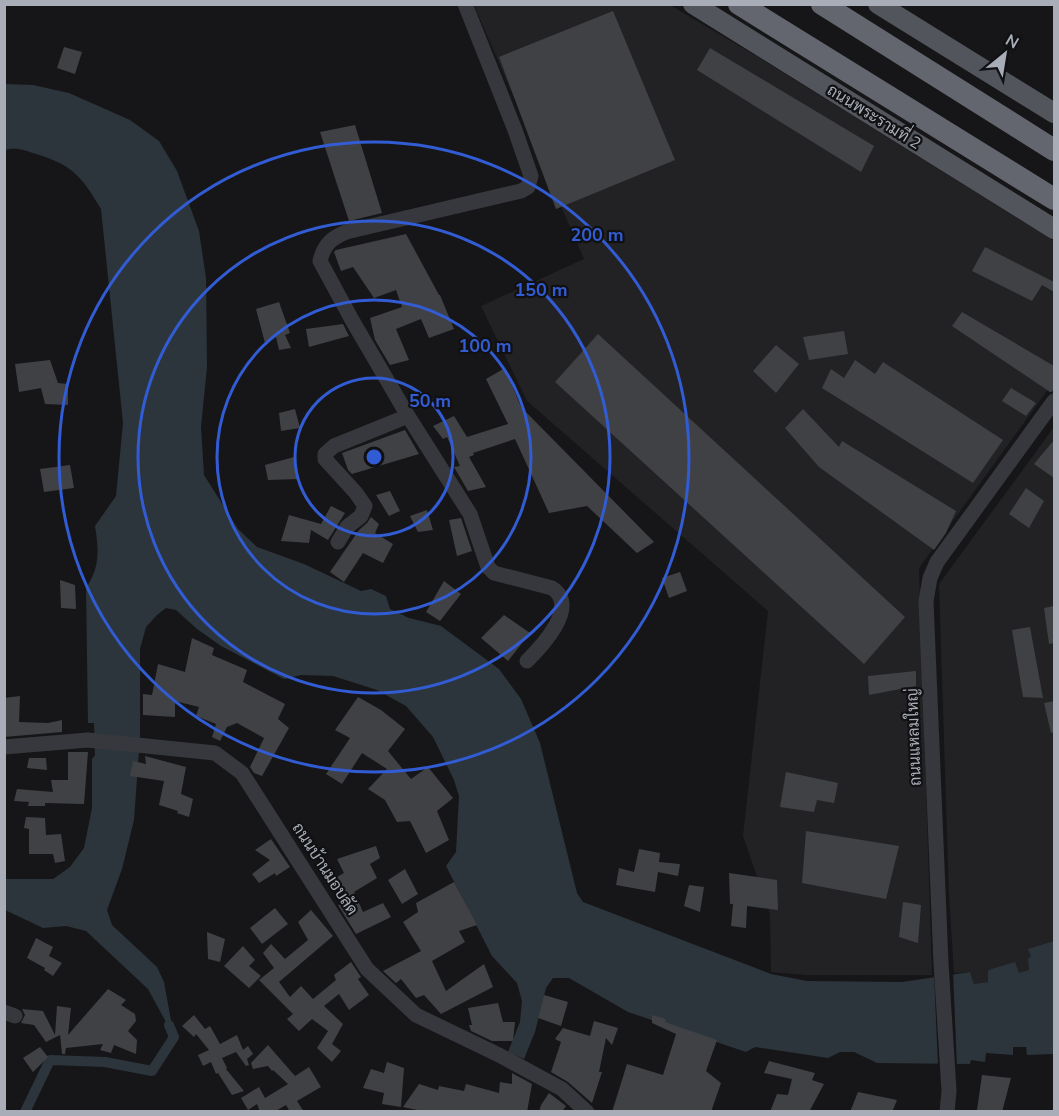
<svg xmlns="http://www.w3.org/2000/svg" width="1059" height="1116" font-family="'Nunito Sans',Sarabun,sans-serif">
	<rect width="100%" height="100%" fill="#161618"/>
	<path fill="#222225" d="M474 5H670L758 57 1054 241V381L919 568 932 975H805L771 972 770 914 743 836 768 611 527 401 481 306 584 259Z
		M1054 427V941L1029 949 1031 957 1030 970 1019 974 988 969 989 982 974 984 970 972 954 973 949 896 939 584Z"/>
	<path fill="#2c353c" d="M4 84 33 85 69 93 130 120 159 141 177 171 199 231 206 278 207 367 201 427 204 475 238 529 257 547 304 564 361 591 371 589 386 596 390 609 409 618 441 626 499 669 521 699 540 743 577 893 583 902 771 974 807 981 902 982 970 972 974 984 988 982V970L1015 962 1019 973 1029 970 1028 958 1031 957 1028 949 1054 941V1054L1027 1055 1026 1047H1013V1055L986 1053 985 1062 971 1060 970 1064 877 1063 854 1052H840L828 1058 755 1047 746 1052 628 1012 569 978H553L546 988 535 1032 524 1059 508 1052 520 1022 522 1001 517 983 492 956 446 866 456 852 459 796 454 780 433 737 406 706 377 690 333 676 301 675 284 679 221 646 197 629 176 610 166 608 157 615 146 627 140 649V737L134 820 122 869 107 910 112 925 157 967 164 982 174 1037 148 989 86 931 66 926 43 928 5 910V879H53L70 867 84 848 92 808V759L95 755 94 723H88L86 588C100 567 99 550 95 526L116 496 123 423 101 209C82 177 73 165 36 154 24 150 17 147 5 150Z"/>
	<path fill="#161618" d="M953 971 957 1066H938L934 974Z"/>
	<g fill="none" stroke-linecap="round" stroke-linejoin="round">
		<path stroke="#2c353c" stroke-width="10" d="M25 1112 50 1060 105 1062 152 1071 174 1037 169 1025"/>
	</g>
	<path fill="#404145" d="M613 11 675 160 556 209 499 57Z
		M64 47 82 52 75 74 57 68Z
		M710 48 874 146 861 172 697 70Z
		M355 125 382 213 349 221 320 132Z
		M406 234 439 295H440L454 329 429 338 421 319 396 329 409 360 390 365 375 340 370 318 402 307 396 290 374 298 353 267 341 271 334 252 336 250Z
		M985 247 1054 282V292L1042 285 1032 301 972 271Z
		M279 302 290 333 285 335 291 348 279 350 276 337 265 343 256 309Z
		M962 312 1054 366V388L1052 392H1050L952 326Z
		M343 324 349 336 309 347 306 329Z
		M844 331 848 354 809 360 803 337Z
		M598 334 905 617 864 664 555 382Z
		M776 345 799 364 776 393 753 371Z
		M50 360 58 383 68 384V405L45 404 41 388 19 392 15 364Z
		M855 360 875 374 883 362 1003 440 973 483 822 388 831 369 844 378Z
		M505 368 521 407 654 542 637 553 587 506 549 513 515 439 473 453 474 455 469 457 486 487 468 491 454 467 460 466 447 437 443 439 433 426 454 416 467 437 508 424 486 379Z
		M1011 388 1036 403 1026 416 1002 401Z
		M295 409 300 428 281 431 279 413Z
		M803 409 839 447 842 441 956 511 946 533 934 550 819 467 785 428Z
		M405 430 419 454 352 474 348 470 342 453Z
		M1054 440V478L1034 464Z
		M294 457 299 479 268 480 265 465Z
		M70 465 74 488 44 492 40 469Z
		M1026 488 1044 501 1029 528 1009 514Z
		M390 491 400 511 389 516 376 495Z
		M331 506 345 513 328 540 311 530 309 543 281 541 289 515 321 524Z
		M427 510 433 530 418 532 410 516Z
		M371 517 379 524 375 533 393 544 383 563 363 553 344 582 330 572 359 530 367 523Z
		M461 518 472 551 457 556 449 520Z
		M680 572 687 591 669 598 662 578Z
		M60 580 75 585 76 609 61 608Z
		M444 581 461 594 440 621 426 612Z
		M1054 606V643L1049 644 1044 608Z
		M504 615 530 633 508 661 481 638Z
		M1030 627 1043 698 1023 697 1012 630Z
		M192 638 214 648 212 655 247 670 243 682 285 704 278 719 289 728 262 776 254 773 250 767 264 738 237 723 227 727 220 741 212 737 216 724 196 716 199 707 175 701V717L143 715V694L152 695 158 664 185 672Z
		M916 671V686L869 695 868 676Z
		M20 696 19 722 48 723 62 720V732L4 737V698Z
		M358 697 381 710 405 729 388 751 411 779 428 767 453 798 437 811 449 840 426 853 410 821 397 822 385 800 368 789 387 769 362 753 342 784 326 774 350 738 335 730Z
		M1054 701V732L1051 733 1044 703Z
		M68 752H88L84 804 45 803V806H28L29 802 14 801 17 789 53 792 51 780H68Z
		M145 756 186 767 181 794 193 799 189 817 177 813 178 811 159 805 164 781 130 776 133 761 146 764Z
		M29 758H46L47 770 27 768Z
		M786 772 838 783 834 803 817 800 814 812 780 807Z
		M26 817 45 818 46 835 61 834 65 861 55 863 53 854H29V829L24 828Z
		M806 831 899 846 886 899 802 883Z
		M271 839 290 867 276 876 275 873 259 883 252 874 270 860 255 850Z
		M376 846 380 858 370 864 377 878 354 892 363 912 383 903 391 917 356 934 338 905 344 902 333 879 344 873 337 859Z
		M639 849 660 853 659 862 680 864 678 876 658 872 655 892 616 885 619 868 634 872Z
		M405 869 418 894 402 904 388 880Z
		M729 873 777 880 778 910 747 906 746 928 731 926 733 904H730Z
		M454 882 477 925 459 931 465 942 432 961 446 991 484 964 493 987 441 1014 424 995 416 998 401 979 396 983 383 971 421 951 403 922 418 912 416 903Z
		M689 885 704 887 700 912 684 906Z
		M903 902 921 905 918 943 899 937Z
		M275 908 288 924 262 944 250 928Z
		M311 910 333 936 279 982 290 997 301 986 313 999 336 980 334 975 351 962 361 977 358 979 369 995 349 1010 339 994 324 1006 343 1024 332 1044 341 1051 332 1062 317 1048 328 1031 312 1019 299 1031 287 1019 293 1014 259 980 274 968 263 953 271 944 285 959 308 940 298 922Z
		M207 932 225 939 220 962 208 959Z
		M36 938 53 947 49 956 62 963 53 976 44 970 45 968 27 958Z
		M243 946 255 960 249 966 261 976 249 988 224 966Z
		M108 989 126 1000 121 1005 135 1014 136 1021 128 1031 137 1040 136 1054 114 1045 111 1053 100 1050 103 1044 66 1048 65 1054H62L60 1035 46 1042 34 1025 21 1023 25 1015 22 1009 43 1011 55 1035 57 1006 71 1008 68 1035Z
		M544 995 568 1002 561 1026 538 1018Z
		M498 1003 503 1022H515L513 1041H492L471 1031 469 1025H472L468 1008Z
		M194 1015 205 1029 210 1026 220 1044 237 1035 243 1050 248 1046 253 1054 247 1059 249 1065 246 1066 236 1052 222 1058 227 1068 226 1069 244 1091 232 1095 218 1073 216 1074 211 1062 203 1066 198 1055 209 1050 196 1034 194 1037 182 1026Z
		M652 1015 666 1019 665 1022 717 1040 706 1071 721 1083 711 1112H612L627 1064 663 1075 676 1034 652 1023Z
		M594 1021 618 1028 612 1045 606 1038 599 1072H602L592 1103 568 1082 551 1072 561 1042 555 1039 563 1028 590 1036Z
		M268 1045 295 1076 309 1067 321 1087 297 1101 304 1112H290L286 1105 274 1112H260L257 1104 248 1110 241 1098 259 1087 265 1098 288 1084 273 1070 272 1071 268 1066 253 1069 251 1063Z
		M40 1047 48 1057 33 1072 23 1058Z
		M769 1061 815 1073 812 1080 824 1084 809 1112H770L777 1094 788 1095 792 1079 764 1073Z
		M387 1062 404 1068 401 1107 382 1104 384 1093 363 1088 371 1069 384 1073Z
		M512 1073 532 1084 527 1112H427L403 1107 419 1084 438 1090 439 1086 464 1091 466 1084 499 1093 500 1082 512 1084Z
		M982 1075 1011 1078 1002 1112 977 1110Z
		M858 1092 897 1100 892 1112H850Z
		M549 1093 566 1106 562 1112H539L541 1105Z"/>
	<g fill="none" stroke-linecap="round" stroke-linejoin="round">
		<path stroke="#37383d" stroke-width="15" d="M465 4 515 130 531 176 528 187 521 191 346 232C332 238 324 244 320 261L352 320 408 416 470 514 488 567 494 573 552 588C580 606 542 646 527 661
			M338 542 347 527 361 516 365 506 356 493 325 459V454L334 446 408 416
			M4 747 88 740 215 753 242 773 367 969 416 1015 499 1055 562 1089 587 1112
			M4 1012 15 1016
			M947 1112 949 1091 941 963 926 601 930 578 937 562 1054 401"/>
		<path stroke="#53555c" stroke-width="20" d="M693 4 1054 229
			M878 4 1054 113"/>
		<path stroke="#63666e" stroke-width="22" d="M739 4 1054 199
			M822 4 1054 150"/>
	</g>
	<g fill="none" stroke="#325cd3" stroke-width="3">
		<circle cx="374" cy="457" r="79"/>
		<circle cx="374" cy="457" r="157"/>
		<circle cx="374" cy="457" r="236"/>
		<circle cx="374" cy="457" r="315"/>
	</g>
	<g text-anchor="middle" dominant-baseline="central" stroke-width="4.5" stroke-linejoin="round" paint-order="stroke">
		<g font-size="16" fill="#a8adb8" stroke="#111113">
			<text transform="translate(874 117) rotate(32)">ถนนพระรามที่ 2</text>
			<text transform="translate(914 737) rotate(-92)">ถนนแหลมใหญ่</text>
			<text transform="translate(325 869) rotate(57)">ถนนบ้านมอบลัด</text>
		</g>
	</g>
	<circle cx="374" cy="457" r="9" fill="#325cd3" stroke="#111113" stroke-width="3"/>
	<g font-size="18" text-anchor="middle" font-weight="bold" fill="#325cd3" stroke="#111113" stroke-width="4.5" stroke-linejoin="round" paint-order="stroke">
		<text x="597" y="241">200 m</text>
		<text x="541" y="296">150 m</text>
		<text x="485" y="352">100 m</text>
		<text x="430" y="407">50 m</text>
	</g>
	<rect width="1059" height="1116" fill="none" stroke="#a8adb8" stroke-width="12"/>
	<g transform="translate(1005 54) rotate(30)" stroke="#111113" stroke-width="4.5" paint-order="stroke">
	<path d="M0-4.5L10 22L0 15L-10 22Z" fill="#a8adb8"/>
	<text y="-9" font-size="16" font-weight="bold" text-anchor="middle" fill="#a8adb8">N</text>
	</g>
</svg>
